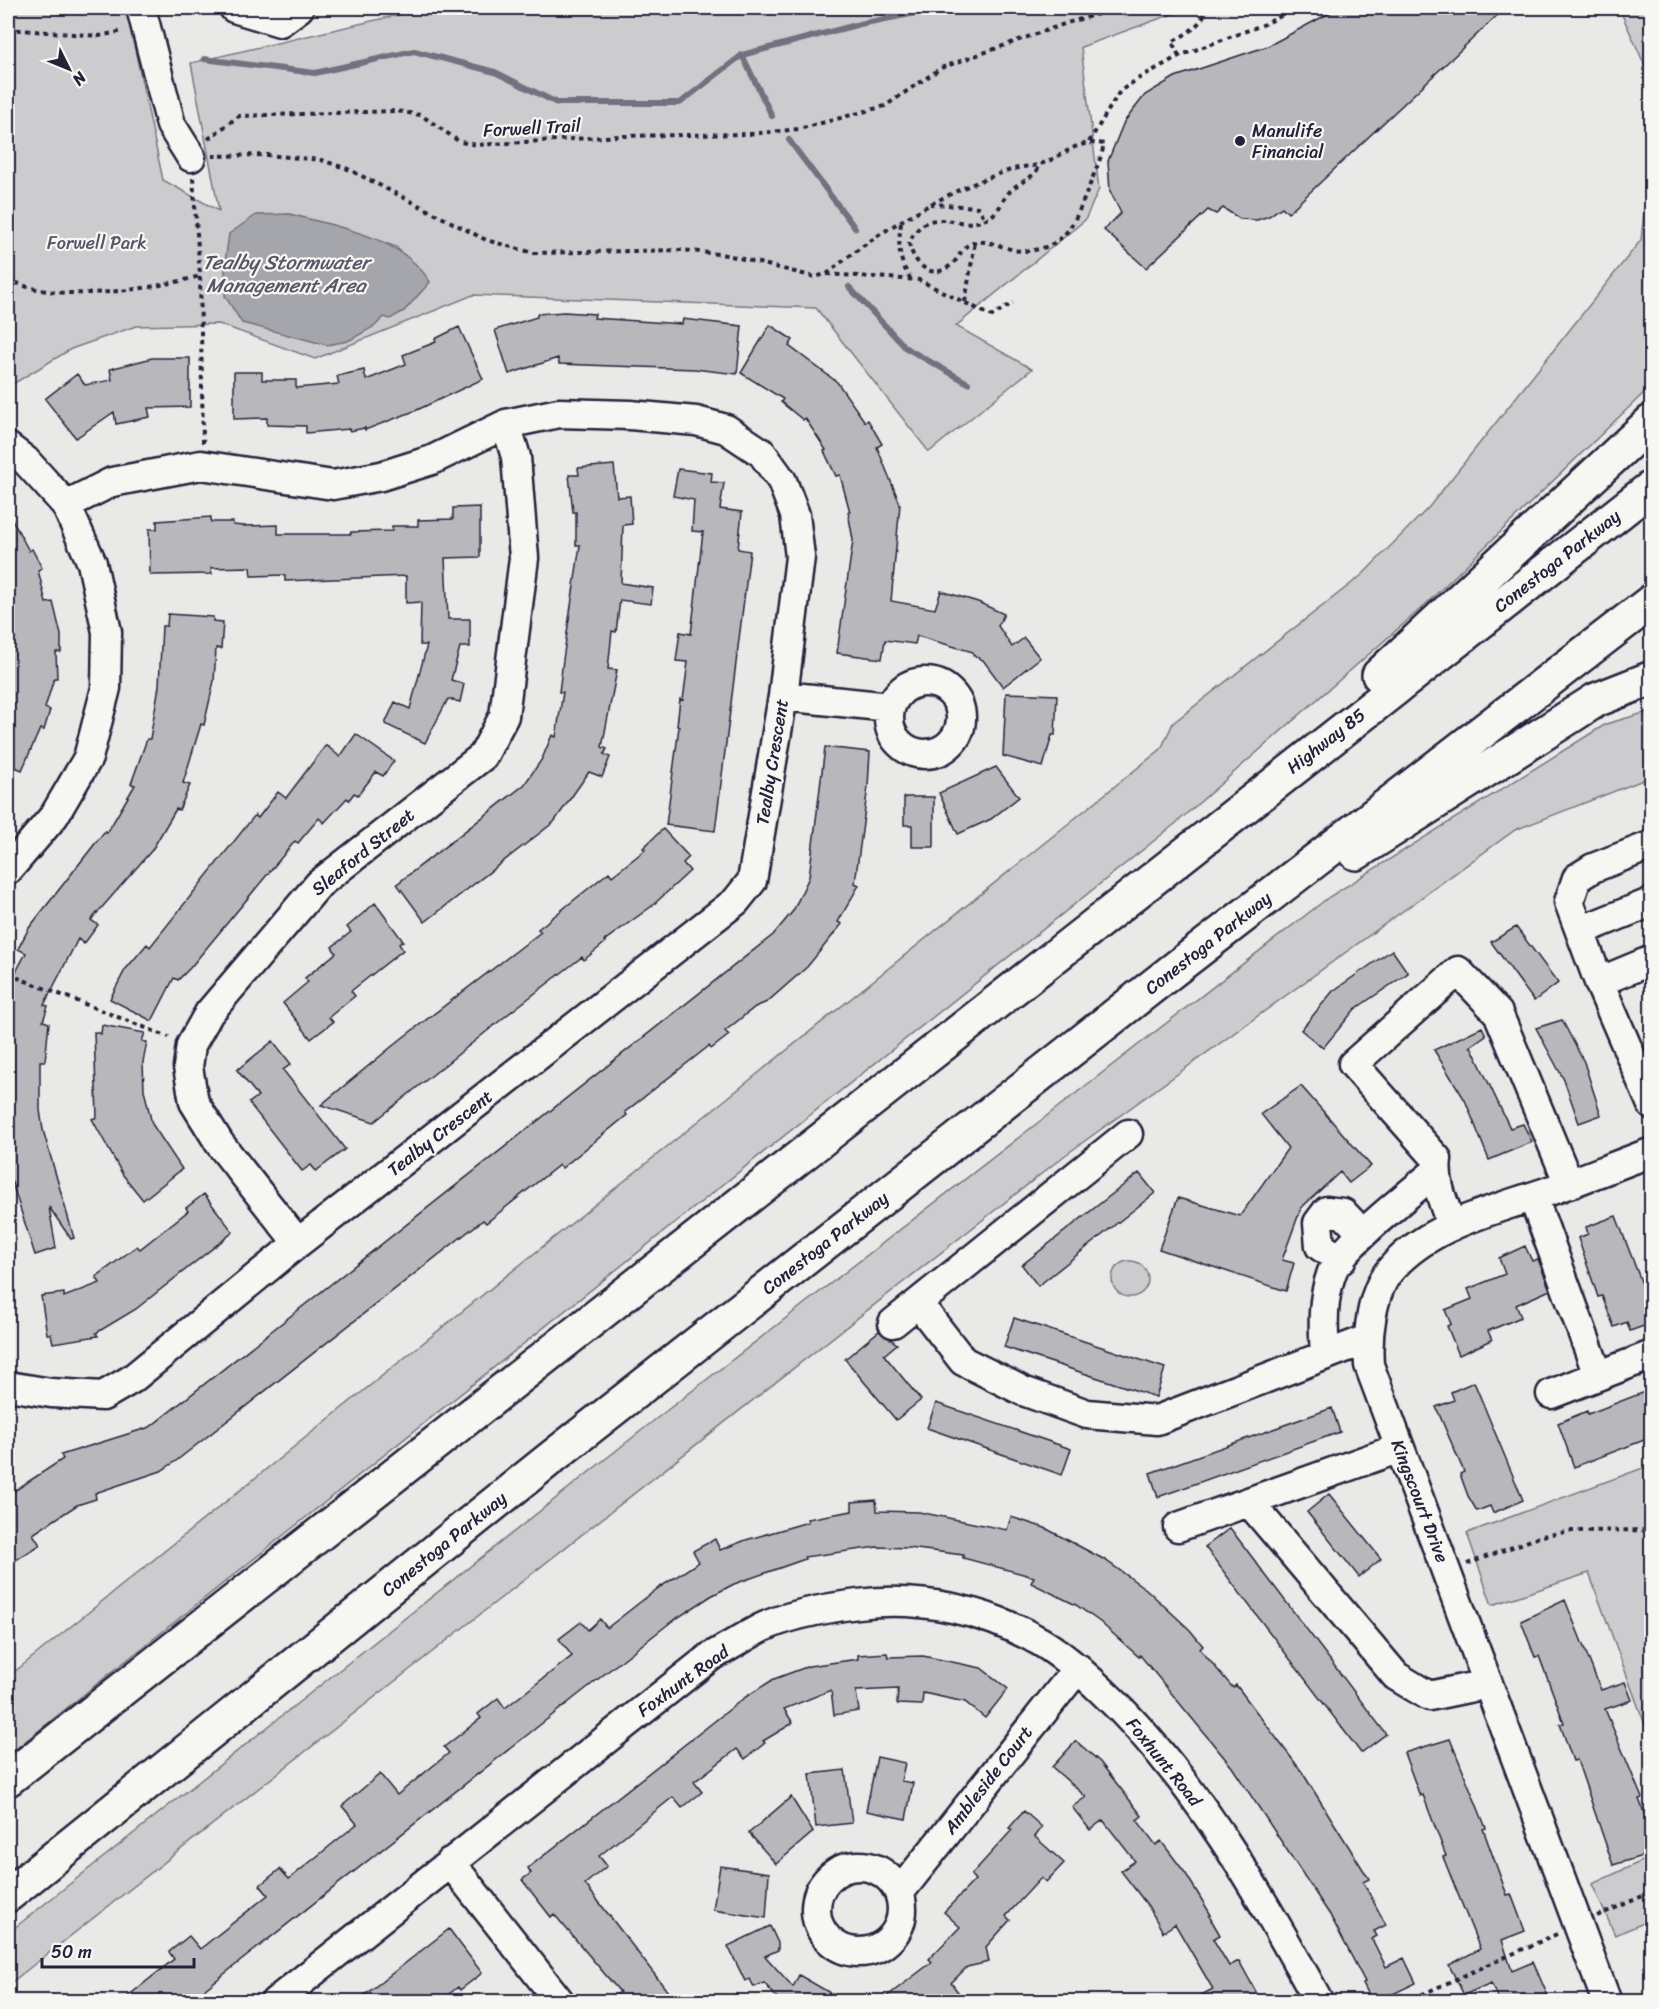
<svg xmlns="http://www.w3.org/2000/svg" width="1659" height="2009" font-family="Sriracha,sans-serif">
	<rect width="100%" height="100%" fill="#e9e9e7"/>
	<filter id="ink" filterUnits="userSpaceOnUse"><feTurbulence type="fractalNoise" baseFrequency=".0167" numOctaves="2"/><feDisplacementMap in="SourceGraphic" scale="12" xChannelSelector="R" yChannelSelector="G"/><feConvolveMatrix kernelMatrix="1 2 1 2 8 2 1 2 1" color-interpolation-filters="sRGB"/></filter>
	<g filter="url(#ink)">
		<path fill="#ccccce" stroke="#777784" stroke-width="1.5" fill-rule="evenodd" d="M8 8H126L163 180 219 211 191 63 428 8H1189L1081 47 1099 189 1085 220 956 326 1032 369 929 452 816 308 473 295 315 359 219 324 136 326 71 349 8 387ZM289 214 343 228 396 247 430 282 404 311 391 318 384 317 327 345 286 334Z
			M1619 8H1651V79Z
			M1651 146V386L1425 605 1175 824 8 1755V1677L1161 749 1173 723 1362 575 1429 507 1641 240Z
			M1651 711V777L1515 830 1064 1156 8 1985V1933L661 1415 1329 897 1606 724Z
			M1112 1279a18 18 0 1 1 36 0a18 18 0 1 1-36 0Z
			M1651 1465H1652L1651 1741 1589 1573 1492 1605 1467 1533Z
			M1651 1857V1920L1615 1935 1592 1884Z"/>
		<path fill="#a5a5ac" stroke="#71717f" stroke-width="1.5" d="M289 214C338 227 402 236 430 282L404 311 390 319 384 317 375 326 348 341 327 345 242 323 225 296V262L229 234 256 215Z"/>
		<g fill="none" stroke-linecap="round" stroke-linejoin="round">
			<path stroke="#71717f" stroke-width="6" d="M742 55 772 116
				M204 59 315 73 414 51 495 72 557 103H680L742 55 860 24 941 8
				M789 140 855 228
				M849 287 906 348 968 383"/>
		</g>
		<path fill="#b8b8bc" stroke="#22223b" stroke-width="1.5" d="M1339 8H1505L1288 213 1282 207 1269 216 1257 220 1240 219 1223 208 1216 214 1208 210 1146 268 1104 230 1121 213 1110 191 1108 161 1124 122 1145 95 1175 77 1268 46Z
			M564 312 595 314 594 318 682 324 683 319 742 326 737 374 694 369 559 364 558 358 509 374 495 330 537 317V314Z
			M770 325 793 340 789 346 837 382 865 422 868 420 882 444 877 447 900 504 891 601 935 609 941 591 978 602 1004 614 998 626 1012 647 1024 638 1040 658 1003 687 983 660 973 655V652L917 636 915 644 885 640 882 659 837 653 853 540 848 512H850L840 475 836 476 824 451 826 450 805 418 803 420 781 402 783 399 741 373Z
			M459 327 483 379 417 410 365 430V428L350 431 349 429 306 433V426L267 425V418L234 419V372H262V380H296V388L339 384 337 376 364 370 366 380 406 364 403 355 436 342 435 339Z
			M152 358H190V407L148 408 150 417 116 424 114 412 76 438 45 399 77 374 85 385 112 380 110 369Z
			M614 465 617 497 630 496 632 524 623 525 621 583 653 588 651 604 620 600 616 632 612 631 608 669 617 670 602 747 607 749 604 754 610 757 602 777 589 772 554 822 425 922 397 884 524 785 542 759 552 735 556 737 563 692H559L563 660 580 545H576V512H573L569 475H579L578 468Z
			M678 469 712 473 711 482 724 483 720 509 742 512 738 549 750 551 715 831 666 825 679 727 677 726 680 699 683 700 688 662 676 661 680 632 691 634 703 532 692 531 694 500 673 496Z
			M480 507V557L445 558 448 619H470V647H460L451 680 464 684 460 702 448 699 425 743 385 724 395 702 410 709 427 645H420L421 602 406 603V576L285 581V575L251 576 250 567 211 568 212 574 150 575 149 529H157V521L211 517V522H233V525L243 526 278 525V534H351V532L392 531V526H418V520L453 519V508Z
			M8 512 29 551 32 549 42 568 38 570 46 603 53 602 61 635V652H56L57 678H54L45 708 50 710 44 730 40 729 22 770 8 764Z
			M168 614 213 617V621L223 622 221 649 216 648 214 681 204 725 201 724 183 783 190 785 179 810 176 809 152 850 91 920 98 925 84 944 78 939 44 1005 48 1006 43 1021 49 1023 45 1061H40V1110L43 1130 74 1238 71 1239 49 1207 56 1248 35 1255 8 1170V987L26 953 18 949 29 928 105 831 107 833 135 785 131 784 147 739H150L159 686 162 626H167Z
			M1006 693 1057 695 1055 735H1052L1043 767 1003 756Z
			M356 734 394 761 383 776 376 772 358 795 354 793 349 800 347 798 324 823 319 818 298 843 295 841 190 968 178 980 174 978 152 1021 110 999 125 970 147 944 150 947 255 815 258 818 278 792 286 798 326 745 340 757Z
			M825 747 870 752 868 786 855 883 859 885 838 922 842 924 807 967 767 1002 755 1007 725 1031 729 1035 711 1049 709 1046 625 1112 627 1115 562 1168 559 1165 486 1223 483 1220 176 1461 161 1471 95 1493 96 1499 77 1505 33 1534 40 1545 8 1565V1495L63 1459 61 1455 150 1427 773 935 793 911 809 877Z
			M996 767 1019 797 991 819 958 834 939 793Z
			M904 797H934V847H912V825H904Z
			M663 829 689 857 683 863 690 871 652 906 604 941 606 942 584 960 582 957 512 1011 374 1122 321 1105 401 1039 541 932 538 929 609 872 612 876 645 850 643 848Z
			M375 903 403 941 399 944 403 950 351 991 355 996 329 1017 333 1022 311 1039 283 1003 308 982 305 978 336 953 332 947 351 932 347 927Z
			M1516 927 1558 983 1534 1001 1491 942Z
			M1392 950 1408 973 1355 1009 1323 1048 1301 1030 1333 991Z
			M1562 1020 1584 1062 1601 1115 1579 1123 1564 1080 1536 1028Z
			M102 1025 145 1033 142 1041 147 1042 143 1062 144 1090 152 1124 182 1169 143 1200 123 1175 92 1119 97 1117 94 1032 101 1034Z
			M1482 1027 1486 1035 1469 1047 1471 1046 1510 1128 1523 1124 1532 1142 1489 1160 1465 1100 1434 1050Z
			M273 1041 291 1064 283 1070 345 1149 316 1171 311 1165 302 1171 249 1103 258 1096 237 1070Z
			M1301 1086 1371 1166 1349 1183 1340 1172 1301 1208 1282 1260 1294 1263 1286 1291 1159 1249 1178 1198 1240 1216 1288 1148 1261 1114Z
			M1139 1173 1155 1193 1038 1286 1022 1265Z
			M204 1194 233 1232 136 1309 96 1333 98 1336 53 1343 51 1334H47L41 1296 64 1293V1297L100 1283 96 1277 137 1246 140 1249 188 1211 186 1208Z
			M1616 1216 1652 1310V1323L1630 1331 1627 1322 1614 1327 1602 1296 1598 1297 1578 1238 1588 1234 1586 1227Z
			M1525 1246 1532 1261 1538 1259 1550 1290 1516 1305 1521 1317 1488 1331 1492 1340 1459 1355 1447 1326 1451 1324 1445 1310 1472 1299 1468 1289 1505 1274 1499 1258Z
			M1014 1318 1165 1368 1156 1397 1004 1347Z
			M879 1331 897 1344 884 1355 921 1400 896 1420 845 1359Z
			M1474 1382 1523 1500 1493 1513 1490 1506 1477 1511 1468 1496 1460 1474 1464 1472 1436 1407 1454 1400 1451 1392Z
			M1652 1389V1437L1574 1467 1558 1423 1587 1411 1588 1414Z
			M936 1403 1071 1449 1062 1475 927 1428Z
			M1332 1408 1340 1432 1158 1497 1150 1473Z
			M1329 1494 1381 1559 1359 1577 1307 1512Z
			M876 1500 877 1511 919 1512 1007 1530 1011 1517 1045 1528 1105 1560 1146 1589 1190 1630 1203 1646 1200 1649 1233 1688 1236 1685 1302 1772 1369 1879 1363 1882 1386 1925 1374 1931 1377 1936 1372 1939 1386 1967 1404 1958 1416 1983 1378 2001H1372L1363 1983 1365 1982 1330 1915 1232 1767 1140 1655 1139 1657 1100 1622 1076 1605 1031 1583 1034 1577 963 1558V1555L909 1548 877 1547 804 1557 805 1559 734 1584 711 1596 671 1622 621 1661 190 2001H122L174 1959 169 1952 189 1936 200 1949 268 1895 260 1885 280 1869 289 1879 357 1824 342 1806 380 1774 397 1795 449 1753 444 1747 481 1718 478 1714 498 1698 505 1708 572 1656 559 1639 581 1622 588 1630 600 1619 607 1628 657 1589 699 1562 693 1551 715 1539 720 1550 746 1540 808 1522 807 1519 852 1511V1502Z
			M1230 1528 1386 1734 1361 1753 1205 1547Z
			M1565 1600 1601 1690 1625 1682 1632 1700 1605 1709 1642 1798 1639 1799 1652 1834V1853L1613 1865 1577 1760 1573 1761 1560 1724 1564 1723 1539 1656 1535 1657 1521 1621Z
			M887 1653 888 1657 923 1656 981 1668 1008 1689 985 1718 965 1702 923 1693 922 1705 897 1704 898 1689 856 1691 859 1711 834 1715 831 1690 784 1709 793 1723 763 1741 765 1743 745 1759 737 1749 694 1782 702 1792 682 1808 673 1797 599 1856 607 1866 585 1884 675 2001H608L620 1992 554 1914 551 1917 522 1880 531 1873 528 1868 744 1698 774 1679 809 1666 858 1659V1655Z
			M1450 1739 1486 1828 1483 1829 1507 1895 1511 1894 1525 1931 1502 1940 1512 1971 1533 1962 1550 2001H1499L1491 1983 1464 1995 1449 1965 1480 1949 1443 1857 1446 1856 1423 1795 1420 1796 1404 1753Z
			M1076 1741 1100 1762 1142 1816 1137 1820 1156 1845 1161 1841 1186 1874 1211 1915 1209 1916 1220 1935 1213 1939 1229 1966 1239 1961 1261 2001H1190L1213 1989 1175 1924 1163 1932 1148 1906 1121 1871 1135 1861 1103 1820 1090 1830 1072 1807 1086 1797 1052 1767Z
			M877 1757 905 1763 901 1781 913 1783 906 1819 866 1811Z
			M845 1770 852 1823 816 1827 810 1774Z
			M791 1797 813 1832 776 1864 749 1833Z
			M1024 1811 1042 1827 1035 1837 1064 1863 1046 1882 1041 1878 1006 1916 1010 1920 986 1947 989 1962 967 1967 951 1983 965 2001H881L932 1962 929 1959 960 1927 944 1912 975 1880 971 1875 1012 1830 1009 1828Z
			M720 1866 769 1873 766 1918 713 1910Z
			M770 1926 778 1943V1950L765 1956 793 1987 799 1975 844 2001H780L764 1983 754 1987 750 1979 745 1981 728 1946Z
			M449 1929 482 1973 460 1990 458 1987 440 2001H357Z"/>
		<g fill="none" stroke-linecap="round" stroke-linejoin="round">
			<g stroke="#22223b" stroke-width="33">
				<path id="minor" d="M141 8 171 125 191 157
					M234 8 280 22 299 8
					M8 447 25 460 66 505 92 563 107 632 106 688 88 758 54 816 8 870
					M889 718a36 36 0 1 1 72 0a36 36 0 1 1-72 0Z
					M783 696 890 707
					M1652 845 1593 868 1577 878 1569 902 1599 982 1652 1105
					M1580 931 1652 902
					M1599 982 1652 960
					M1533 1197 1598 1375
					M1452 1226C1444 1204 1434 1183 1437 1159L1353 1064 1458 971 1498 1013 1569 1184
					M298 1243 220 1144 194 1102 188 1067 191 1045 209 1013 319 884 483 756 504 716 524 558 516 457 506 424
					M1341 1260 1320 1246 1318 1223 1327 1211 1343 1213 1363 1234
					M918 1303 963 1361 1023 1391 1087 1414 1157 1420 1368 1339
					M893 1323 1128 1134
					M1325 1354C1323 1326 1322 1299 1332 1272 1341 1246 1412 1192 1435 1172
					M8 1386 51 1393 103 1396 132 1379 298 1243 736 901 752 881 783 696 800 557 795 515 782 481 762 453 726 429 696 421 630 415 559 413 506 424 432 460 381 476 333 485 201 465 112 482 66 505
					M1551 1394 1652 1355
					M1250 1503 1396 1676 1429 1696 1487 1684
					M1178 1527 1400 1448
					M450 1862 560 2002
					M816 1909a43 43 0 1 1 86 0a43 43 0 1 1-86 0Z
					M899 1893 1078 1668
					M275 2002 710 1657C727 1648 744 1637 761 1628 790 1614 826 1608 858 1604 921 1596 986 1610 1041 1642 1063 1655 1083 1673 1101 1690 1192 1775 1260 1893 1319 2002
					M1607 2002 1369 1365C1367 1336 1371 1292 1391 1269 1430 1224 1495 1210 1549 1191 1583 1179 1617 1165 1652 1152"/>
			</g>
			<g stroke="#22223b" stroke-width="38">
				<path id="highway" d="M1379 675 1652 421
					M1356 853 1596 700 1652 678
					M8 1779 1652 487
					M8 1895 551 1458 1172 971 1652 601"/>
			</g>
			<path stroke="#22223b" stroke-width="4" stroke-dasharray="4.5 4.5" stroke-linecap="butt" d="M8 29 99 36 123 31
				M1179 56 1172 42C1188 33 1201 26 1207 8
				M208 139 239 116 396 111 421 115 460 142 477 145 620 136 751 134 799 129 885 106 941 68 1067 23 1119 8
				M1089 142 1120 91 1141 77 1179 56 1265 24 1297 8
				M212 156 267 155 321 160 348 169 486 240 534 253 682 250 727 255 815 277 826 274 919 280 992 316 1013 303
				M193 178 200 276 203 443
				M930 204 978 207 986 220
				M901 223C898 245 898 259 910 278
				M827 274C876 232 955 185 1018 168 1025 166 1033 167 1040 164 1066 156 1074 139 1104 144 1101 160 1094 173 1089 187 1075 220 1068 248 1026 251 1009 252 993 240 977 242 961 244 961 257 951 265 931 282 913 263 909 243 929 200 957 233 986 219 999 213 1000 204 1007 195 1017 180 1031 183 1041 164
				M8 278C50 306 154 289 200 276
				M965 302 975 242
				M8 974 169 1037
				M1467 1564 1542 1536 1572 1531 1652 1530
				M1597 1916 1652 1892
				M1405 2002 1557 1934"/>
			<use href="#minor" stroke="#f6f6f2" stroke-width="28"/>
			<use href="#highway" stroke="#f6f6f2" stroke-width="33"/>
		</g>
	</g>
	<circle fill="#22223b" stroke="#f6f6f2" stroke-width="2" cx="1240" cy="141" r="6"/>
	<g text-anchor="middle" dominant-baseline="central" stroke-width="4.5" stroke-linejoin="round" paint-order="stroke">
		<g font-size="18" fill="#22223b" stroke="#f6f6f2">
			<text transform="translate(532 128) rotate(-3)">Forwell Trail</text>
			<text transform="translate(1557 561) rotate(-38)">Conestoga Parkway</text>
			<text transform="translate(1326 741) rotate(-38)">Highway 85</text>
			<text transform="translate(772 762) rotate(-81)">Tealby Crescent</text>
			<text transform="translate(363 852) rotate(-39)">Sleaford Street</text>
			<text transform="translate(1208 943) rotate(-38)">Conestoga Parkway</text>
			<text transform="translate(440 1133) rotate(-38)">Tealby Crescent</text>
			<text transform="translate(825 1243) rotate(-38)">Conestoga Parkway</text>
			<text transform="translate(1420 1501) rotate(69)">Kingscourt Drive</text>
			<text transform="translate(444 1544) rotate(-39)">Conestoga Parkway</text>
			<text transform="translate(683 1681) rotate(-36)">Foxhunt Road</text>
			<text transform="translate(1164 1762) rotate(51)">Foxhunt Road</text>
			<text transform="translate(988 1780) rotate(-52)">Ambleside Court</text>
		</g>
		<g font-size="18" fill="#22223b" stroke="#f6f6f2" text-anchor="start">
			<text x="1252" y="131">Manulife<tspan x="1252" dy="21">Financial</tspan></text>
		</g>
		<g font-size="18" fill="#555567" stroke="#f6f6f2">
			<text x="97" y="243">Forwell Park</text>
		</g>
		<g font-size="20" font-style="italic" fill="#565668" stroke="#f6f6f2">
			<text x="286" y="262">Tealby Stormwater<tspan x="286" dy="23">Management Area</tspan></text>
		</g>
	</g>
	<rect width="1659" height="2009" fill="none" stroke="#f6f6f2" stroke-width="30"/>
	<rect x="15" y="15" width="1629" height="1979" fill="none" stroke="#22223b" stroke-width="2" filter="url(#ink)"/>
	<g transform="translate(69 69) rotate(133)" stroke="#f6f6f2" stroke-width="4.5" paint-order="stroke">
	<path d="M0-4.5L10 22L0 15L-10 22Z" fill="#22223b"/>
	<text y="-9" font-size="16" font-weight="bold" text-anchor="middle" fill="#22223b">N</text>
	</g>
	<path d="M42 1958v9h152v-9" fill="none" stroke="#22223b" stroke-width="3"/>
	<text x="51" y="1958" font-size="18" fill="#22223b" stroke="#f6f6f2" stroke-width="4.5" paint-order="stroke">50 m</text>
</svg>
